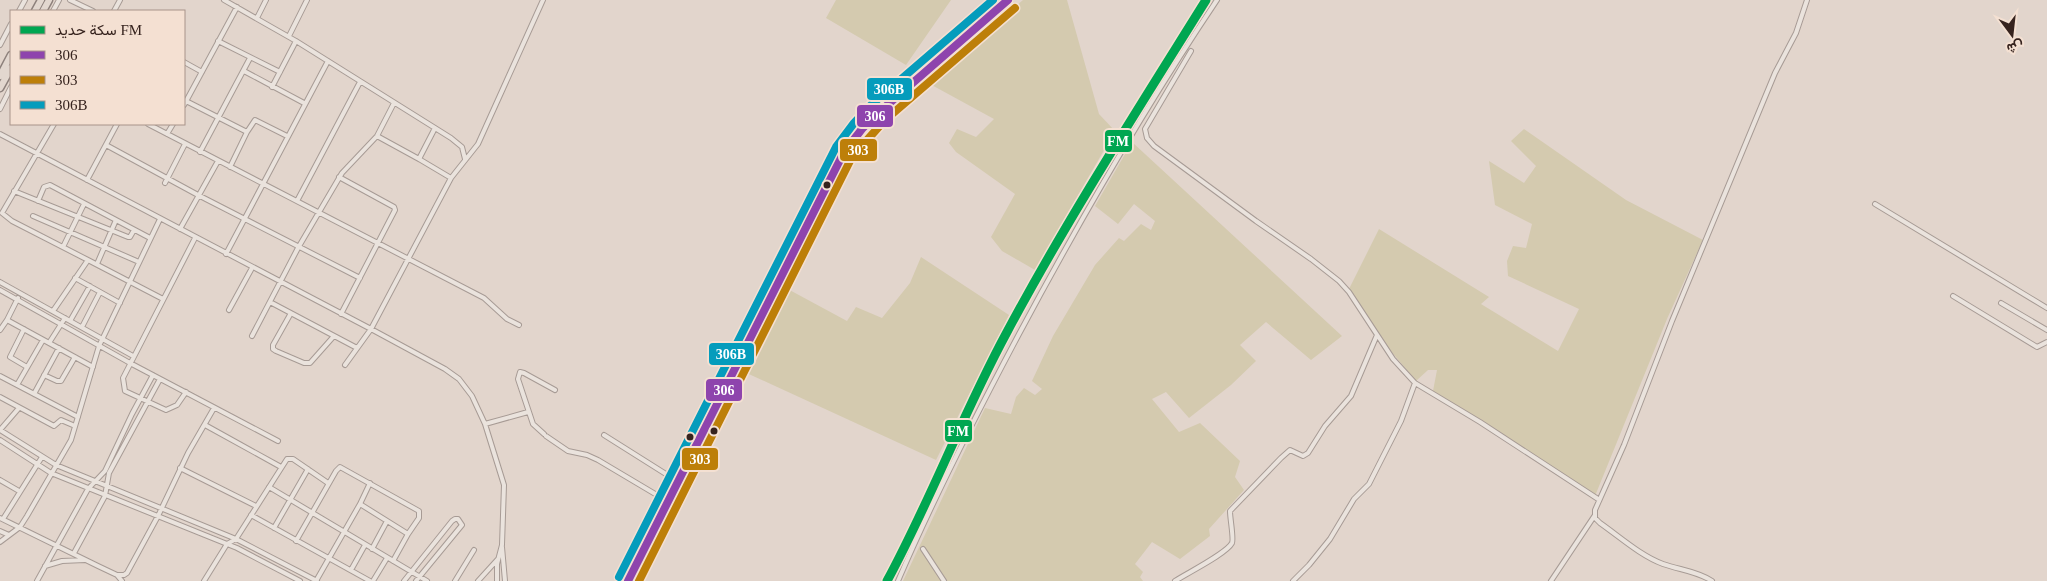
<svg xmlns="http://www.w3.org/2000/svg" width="2047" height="581" font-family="'Times New Roman',Vazirmatn,serif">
	<rect width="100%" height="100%" fill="#e2d5cc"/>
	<path fill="#d4caaf" d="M836 0H951L906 65 826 18Z
		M1023 0H1067L1099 114 1115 131 1035 270 1002 251 991 237 1015 194 956 152 949 143 957 129 976 137 994 119 928 83Z
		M1524 129 1626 200 1703 240 1667 319 1595 496 1433 391 1437 370H1428L1416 381 1390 350 1349 289 1379 229 1489 297 1481 304 1558 351 1579 309 1508 276 1507 261 1513 246 1526 248 1532 224 1495 205 1489 161 1524 183 1536 166 1511 141Z
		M1132 142 1342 336 1311 360 1266 322 1240 345 1256 361 1231 385 1189 418 1166 392 1152 399 1179 432 1200 423 1240 461 1235 477 1244 490 1209 529 1210 536 1180 559 1152 542 1135 564 1143 572 1140 577 1143 581H903L985 408 1011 414 1016 397 1024 388 1035 395 1042 389 1032 381 1053 336 1095 265 1119 238 1124 241 1141 224 1151 230 1155 221 1134 204 1118 224 1095 206Z
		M921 257 1009 315 936 460 740 370 784 287 847 321 856 307 882 318 910 283Z"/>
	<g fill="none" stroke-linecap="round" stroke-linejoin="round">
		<g stroke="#a79b95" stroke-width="6">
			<path id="minor" d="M70 0 93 11
				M224 0 296 41 451 138 462 147 465 159
				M19 11 25 0
				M53 11 59 0
				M114 11 120 0
				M257 18 266 0
				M289 36 307 0
				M218 41 280 72
				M0 45 11 24
				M1191 51 1145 129 1147 138 1154 146 1256 221 1311 259 1339 281 1349 292 1393 359 1415 383 1480 422 1598 499
				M184 62 202 72
				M244 71 304 103
				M272 87 296 41
				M186 101 247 132 255 120 287 136
				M184 105 237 7
				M0 109 11 87
				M54 124 2 213 12 221 88 260
				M148 124 484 298 507 319 519 325
				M0 134 371 329 445 369 459 379 472 396 485 424 504 485 502 545 497 564V581
				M167 134 173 124
				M377 136 419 159 435 128
				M106 145 198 195 360 278
				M200 152 250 58
				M419 159 451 178
				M230 167 247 132
				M339 177 394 207 395 210 341 314
				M87 180 117 124
				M165 183 185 144
				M14 191 128 237H130L134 230
				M38 201 44 187 50 185 150 238
				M297 201 360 82
				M1875 204 2047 308
				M33 216 139 262
				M180 229 218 161
				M63 247 84 204
				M226 254 328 61
				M97 264 116 220
				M75 278 120 303
				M0 282 133 356
				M0 290 130 363 278 441
				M1953 296 2037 347 2047 342
				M270 302 357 348
				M2001 303 2047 330
				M229 310 252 268
				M53 311 88 260 163 299
				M291 313 273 345V349L276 351 304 363H310L334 336
				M7 320 93 367
				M70 321 90 286
				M82 327 100 292
				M24 329 10 357 27 367
				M0 330 7 320 18 298
				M252 336 298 248 342 173 377 136 394 103
				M49 343 65 318
				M345 365 371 329 451 178 478 144 543 0
				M44 375 57 381H61L75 357
				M0 376 78 417
				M17 385 43 340
				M186 392 177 405 166 410 125 391 123 378 195 238
				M34 394 59 348
				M0 397 54 426 61 420 75 426
				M485 424 528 412
				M205 425 281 467
				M0 430 56 465 236 539 317 581
				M0 430 19 408
				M544 434 533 424 518 379 520 372 524 373 555 390
				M604 435 677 481
				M546 436 568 451 587 455 598 460 667 501
				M0 440 51 473 237 548 300 581
				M180 468 256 506
				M0 480 19 491
				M269 487 427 581
				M360 504 370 483
				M251 515 370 581
				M0 518 98 566 117 575H124L127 573 158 516 188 453 214 408
				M3 519 42 457
				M274 528 308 469
				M0 531 9 535
				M296 541 336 471 340 467 419 511V518L408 534
				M0 542 20 527 27 516 71 440 99 346 160 219
				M502 547 505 581
				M372 549 387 521
				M923 549 944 581
				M74 553 105 496 109 473 160 379
				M45 566 62 561 85 560
				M351 570 365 545
				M117 575 122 581
				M37 581 88 489 105 471 132 414 153 375
				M204 581 227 544 236 539 287 459H293L328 483
				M316 581 360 504 408 534 393 561
				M373 581 387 558
				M404 581 452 521 455 519H458L462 525 416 581
				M455 581 474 550
				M478 581 498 559
				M898 581C934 497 976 415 1019 334 1080 220 1145 107 1217 0
				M1175 581C1187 573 1226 554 1232 543 1234 539 1230 519 1230 511L1281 458 1290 450 1303 456 1308 453 1325 426 1351 396 1377 335
				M1293 581 1309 565 1330 539 1354 499 1369 484 1401 421 1415 383
				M1551 581 1595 515
				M1712 581C1697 571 1680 570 1663 564 1641 556 1620 537 1600 523L1595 518V510L1624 445 1672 321 1775 73 1796 33 1807 0"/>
		</g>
		<g stroke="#8d817c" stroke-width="9">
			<path id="primary" d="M35 11 41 0
				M43 11 49 0
				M0 76 11 55
				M0 88 11 68
				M628 581 844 152 862 129 877 114 1008 0"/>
		</g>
		<use href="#minor" stroke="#eae3dd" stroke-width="4"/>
		<use href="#primary" stroke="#e2d7cf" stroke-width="6"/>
		<path stroke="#aaa29e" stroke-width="1" stroke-dasharray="9 9" stroke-linecap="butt" d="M886 581 960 420 1006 330 1096 171 1203 0"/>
		<g stroke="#f4e0d2" stroke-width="11">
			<path id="bus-1" d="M628 581 844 152 862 129 877 114 1008 0"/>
		</g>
		<g stroke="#f4e0d2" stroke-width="11">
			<path id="bus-2" d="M639 581 852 157 884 121 1015 8"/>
		</g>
		<g stroke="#f4e0d2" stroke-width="11">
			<path id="bus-3" d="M619 577 836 147 854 123 870 106 993 0"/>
		</g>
		<use href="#bus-1" stroke="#8e44ad" stroke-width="8"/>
		<use href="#bus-2" stroke="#bd7f09" stroke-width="8"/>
		<use href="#bus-3" stroke="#059cbc" stroke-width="8"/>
		<g stroke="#f4e0d2" stroke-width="12">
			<path id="rail-1" d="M887 581C931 500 963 413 1007 332 1068 218 1138 109 1206 0"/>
		</g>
		<use href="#rail-1" stroke="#00a651" stroke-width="9"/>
	</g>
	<g fill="#36231e" stroke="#f4e0d2" stroke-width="2">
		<circle cx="827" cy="185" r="4.5"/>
		<circle cx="714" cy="431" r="4.5"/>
		<circle cx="690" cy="437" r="4.5"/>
	</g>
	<g stroke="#f4e0d2" stroke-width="2">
		<rect x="866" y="77" width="47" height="24" rx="5" fill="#059cbc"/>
		<rect x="856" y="104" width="38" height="24" rx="5" fill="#8e44ad"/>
		<rect x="1104" y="129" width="29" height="24" rx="5" fill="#00a651"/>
		<rect x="839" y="138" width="39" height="24" rx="5" fill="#bd7f09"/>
		<rect x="708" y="342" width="47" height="24" rx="5" fill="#059cbc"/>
		<rect x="705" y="378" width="38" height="24" rx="5" fill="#8e44ad"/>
		<rect x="944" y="419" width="29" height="24" rx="5" fill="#00a651"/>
		<rect x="681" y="447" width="38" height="24" rx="5" fill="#bd7f09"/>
	</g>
	<g font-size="14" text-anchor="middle" font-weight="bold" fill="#fff">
		<text x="889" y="94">306B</text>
		<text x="875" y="121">306</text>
		<text x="1118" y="146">FM</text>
		<text x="858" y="155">303</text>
		<text x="731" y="359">306B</text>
		<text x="724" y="395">306</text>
		<text x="958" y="436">FM</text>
		<text x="700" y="464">303</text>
	</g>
	<rect x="10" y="10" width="175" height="115" fill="#f4e0d2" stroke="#a8948a"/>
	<rect x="20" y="26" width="25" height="8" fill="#00a651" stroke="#a8948a"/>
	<text x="55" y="35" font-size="15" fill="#36231e">سكة حديد FM</text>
	<rect x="20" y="51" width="25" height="8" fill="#8e44ad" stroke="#a8948a"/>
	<text x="55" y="60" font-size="15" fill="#36231e">306</text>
	<rect x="20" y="76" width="25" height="8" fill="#bd7f09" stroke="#a8948a"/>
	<text x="55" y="85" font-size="15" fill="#36231e">303</text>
	<rect x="20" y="101" width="25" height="8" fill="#059cbc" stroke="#a8948a"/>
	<text x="55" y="110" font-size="15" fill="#36231e">306B</text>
	<g transform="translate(2012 35) rotate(165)" stroke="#f4e0d2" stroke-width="4" paint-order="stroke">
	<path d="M0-4L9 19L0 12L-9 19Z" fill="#36231e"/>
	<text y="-8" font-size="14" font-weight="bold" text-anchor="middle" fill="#36231e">ش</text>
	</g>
</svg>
